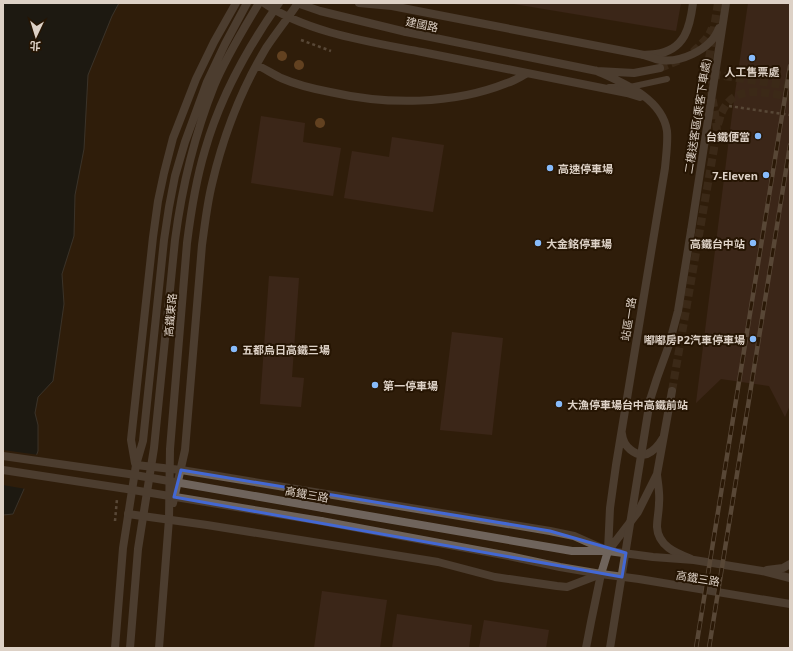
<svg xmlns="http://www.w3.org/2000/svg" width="793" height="651" font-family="'Open Sans','Noto Sans TC',sans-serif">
	<rect width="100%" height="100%" fill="#301e0b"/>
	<path fill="#081519" stroke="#484d4d" d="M3 3H119L112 16 88 75 84 149 75 195 74 236 62 274 64 304 53 381 38 397 35 413 38 425V451L24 489 13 514 3 515Z"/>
	<path fill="#301e0b" d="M3 450 39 455 26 489 3 485Z"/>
	<path fill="#4b3129" d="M514 3H681L676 31 514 4Z
		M748 3H790V405L785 417 769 386 721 379 696 403 733 107Z
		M261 116 305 123 303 142 341 148 333 196 251 183Z
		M392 137 444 145 433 212 344 198 352 151 389 157Z
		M269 276 299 278 292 377 304 378 301 407 260 404Z
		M452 332 503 338 492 435 440 430Z
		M322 591 387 600 380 648H314Z
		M397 614 472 625 469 648H392Z
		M484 620 549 630 546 648H479Z"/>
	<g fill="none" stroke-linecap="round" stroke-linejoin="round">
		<path stroke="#4a3927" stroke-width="8" stroke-dasharray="8 4" stroke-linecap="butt" d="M718 3 708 65C710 71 712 73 718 75L790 86
			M693 52C700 45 709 38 712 28
			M660 68 680 60
			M718 124C720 120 720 115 722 112 735 83 766 93 790 97
			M672 391 717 131 715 113 710 85 708 65"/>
		<path stroke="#8a7c6d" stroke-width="2.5" stroke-dasharray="3 3" stroke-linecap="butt" d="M301 40 331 51
			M729 106 790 115
			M115 521 117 499"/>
		<path stroke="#6f645c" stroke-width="6" d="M609 87H630L667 79"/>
		<path stroke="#6f645c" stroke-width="8" d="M264 3C307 33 371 42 422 52 490 66 559 79 627 93L640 97
			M359 3 392 6 644 55C648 54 652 55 656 54 685 50 690 27 693 3
			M406 32 597 71 634 73 660 68
			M257 65C265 69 273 74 281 78 297 85 314 89 330 92 387 105 452 105 507 83 514 81 520 77 526 74
			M650 400 657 378 669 345 678 311 691 231
			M622 434C623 446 635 457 647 454 654 451 659 445 663 438
			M135 463 131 440 153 237 158 201 164 173 173 138 196 79 214 42 236 3
			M657 475C658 484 660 493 659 503 659 511 657 519 657 527 658 546 676 553 691 559
			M173 503 185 450 202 245C205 224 207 204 212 184 223 137 241 90 266 48 276 33 288 18 298 3
			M323 508 572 551H607
			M321 521 509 556 560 567 601 574
			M608 551 638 512 657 474 672 391
			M115 648 123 548 136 465 143 441 164 240 169 207 175 176 185 142 207 82 225 44 247 3
			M130 648 138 549 154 448 175 240C182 187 194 136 214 86 226 57 243 30 259 3
			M159 648 169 519 170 449 187 243C191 211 196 180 205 150 220 98 248 47 279 3
			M586 648 591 622 601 574 608 551 610 508 616 465 665 168C666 156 668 143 667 131 662 98 623 83 597 71"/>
		<path stroke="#6f645c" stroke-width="8" d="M136 465 181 470 212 475 550 531 574 536 608 551 653 557 694 560 762 571 790 578
			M128 514 207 525 438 562 495 577 557 586 567 587 601 574 639 579 790 604
			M767 570 783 568 790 564"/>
		<g stroke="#8a7b6c" stroke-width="4.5">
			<path id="rail" d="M696 648 790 66
				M709 648 790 145"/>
		</g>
		<use href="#rail" stroke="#261503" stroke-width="3" stroke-dasharray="9" stroke-linecap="butt"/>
		<path stroke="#6f645c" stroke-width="8" d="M297 3 320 11 406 32
			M644 55C648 56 652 58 656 59 678 65 711 50 719 28
			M691 231 726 3
			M3 456 129 474 323 508
			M3 470 127 489 321 521
			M610 648 650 400"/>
	</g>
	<g fill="#9f6d3a">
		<circle cx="282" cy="56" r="5"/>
		<circle cx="299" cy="65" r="5"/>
		<circle cx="320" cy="123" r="5"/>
	</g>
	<path d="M0 0H793V651H0ZM181 470 550 531 626 553 622 577 174 497Z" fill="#301e0b" fill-opacity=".55" fill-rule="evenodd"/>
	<path fill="none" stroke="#4368d4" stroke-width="3" stroke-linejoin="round" d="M181 470 550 531 626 553 622 577 174 497Z"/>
	<g fill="#87bbfb" stroke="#261503" stroke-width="1.5">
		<circle cx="752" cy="58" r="4"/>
		<circle cx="758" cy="136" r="4"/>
		<circle cx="550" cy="168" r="4"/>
		<circle cx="766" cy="175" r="4"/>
		<circle cx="538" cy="243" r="4"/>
		<circle cx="753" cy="243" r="4"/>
		<circle cx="753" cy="339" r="4"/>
		<circle cx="234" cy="349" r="4"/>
		<circle cx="375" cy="385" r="4"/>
		<circle cx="559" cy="404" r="4"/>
	</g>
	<g text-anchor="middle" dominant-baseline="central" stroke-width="4" stroke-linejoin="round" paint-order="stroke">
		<g font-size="11" fill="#ddd1c6" stroke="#261503">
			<text transform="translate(422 24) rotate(12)">建國路</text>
			<text transform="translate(697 116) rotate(-81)">二樓送客區(乘客下車處)</text>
			<text transform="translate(170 315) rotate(-85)">高鐵東路</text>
			<text transform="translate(628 319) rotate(-81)">站區一路</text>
			<text transform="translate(307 494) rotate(10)">高鐵三路</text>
			<text transform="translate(698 578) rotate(9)">高鐵三路</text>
		</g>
		<g font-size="11" font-weight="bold" fill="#ddd1c6" stroke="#261503" text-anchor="start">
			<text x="752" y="71" text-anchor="middle">人工售票處</text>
			<text x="750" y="136" text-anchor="end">台鐵便當</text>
			<text x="558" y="168">高速停車場</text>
			<text x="758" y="175" text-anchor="end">7-Eleven</text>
			<text x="546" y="243">大金銘停車場</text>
			<text x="745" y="243" text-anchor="end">高鐵台中站</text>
			<text x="745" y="339" text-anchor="end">嘟嘟房P2汽車停車場</text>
			<text x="242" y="349">五都烏日高鐵三場</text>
			<text x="383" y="385">第一停車場</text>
			<text x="567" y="404">大漁停車場台中高鐵前站</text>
		</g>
	</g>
	<rect width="793" height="651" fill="none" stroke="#ddd1c6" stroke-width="8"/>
	<g transform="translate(36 36) rotate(184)" stroke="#261503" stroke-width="3" paint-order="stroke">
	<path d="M0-3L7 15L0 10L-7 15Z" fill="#ddd1c6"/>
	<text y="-6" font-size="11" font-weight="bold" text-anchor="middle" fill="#ddd1c6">北</text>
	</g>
</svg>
